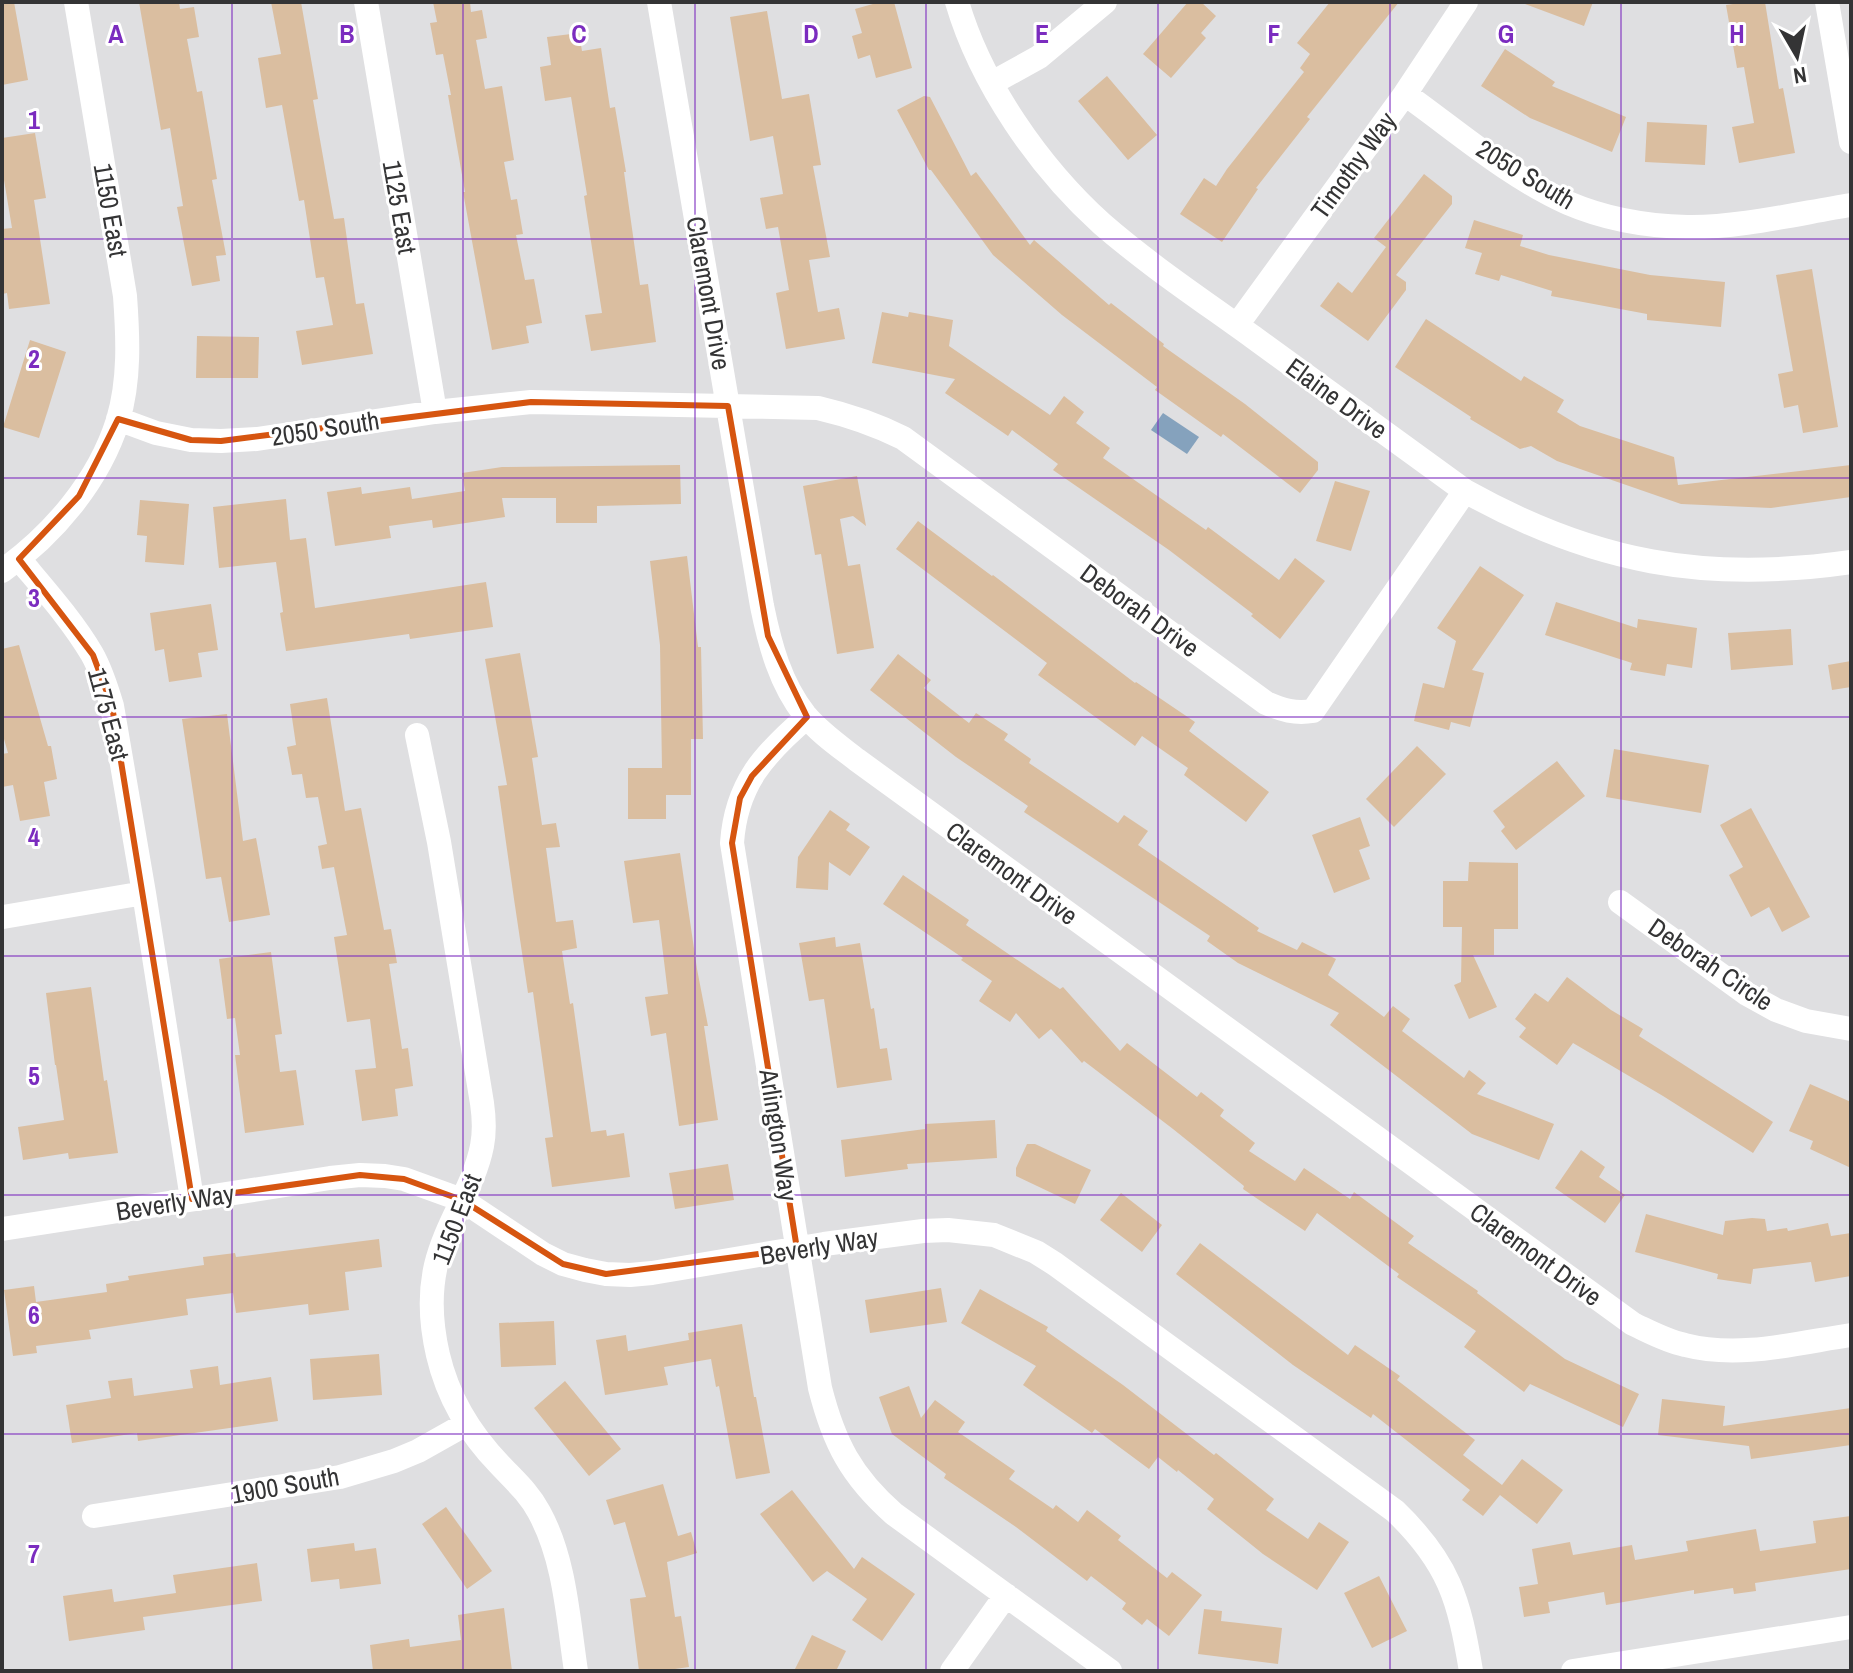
<svg xmlns="http://www.w3.org/2000/svg" width="1853" height="1673" font-family="'Archivo Narrow',sans-serif">
	<rect width="100%" height="100%" fill="#dfdfe1"/>
	<path fill="#85a2bd" d="M1163 413 1199 437 1187 454 1151 430Z"/>
	<path fill="#dabea0" d="M2 2H14L28 80 2 85Z
		M139 2H179L180 9 194 7 199 37 187 39 197 92 202 91 217 179 212 180 226 255 216 256 220 281 192 286 177 207 183 206 170 128 161 130Z
		M271 2H301L318 99 313 100 334 219 344 218 356 304 364 303 373 354 302 365 296 331 333 325 324 277 316 278 304 200 299 201 282 105 266 108 258 58 281 54Z
		M433 2H470L471 12 482 10 487 38 476 40 485 89 502 86 514 160 504 162 511 200 517 199 523 234 516 235 525 280 534 279 542 323 526 326 529 343 492 350 463 192H465L448 95H451L443 54 436 55 430 23 437 22Z
		M880 2H894L912 68 876 78 870 55 858 59 852 36 862 33 855 9Z
		M1188 2H1201L1216 16 1201 33 1206 38 1171 78 1143 54Z
		M1330 2H1399L1307 117 1310 119 1256 188 1258 189 1222 242 1180 214 1204 178 1216 186 1227 169 1304 72 1300 68 1310 54 1297 43Z
		M1525 2H1593L1584 26 1525 4Z
		M1747 2H1765L1779 89 1783 88 1795 153 1739 163 1732 127 1754 123 1744 67 1737 68 1726 5Z
		M767 11 782 99 809 94 821 165 813 166 830 257 809 260 818 312 839 308 845 339 786 349 776 293 789 290 778 227 766 229 760 198 783 194 773 136 750 141 730 17Z
		M579 33 582 51 601 48 610 108 615 107 626 172H624L640 285 648 284 656 342 591 351 585 315 602 313 584 196 587 195 571 97 545 101 540 67 551 65 547 37Z
		M1505 49 1555 82 1552 86 1626 117 1612 152 1530 118 1481 86Z
		M1107 76 1157 135 1128 160 1078 101Z
		M924 96 930 97 971 176 976 172 1030 245 1034 240 1109 305 1111 303 1164 344 1163 346 1245 404 1318 462V470L1300 493 1223 434 1221 437 1155 390 1157 387 1062 315 993 255 931 170H929L897 110Z
		M1647 122 1707 125 1705 165 1645 162Z
		M35 133 46 198 34 200 50 304 9 309 7 293 2 294V229L12 228 2 168V138Z
		M1424 174 1452 196V204L1396 275 1406 282V290L1368 341 1320 306 1338 282 1352 293 1386 247 1374 238Z
		M1474 220 1523 235 1520 246 1549 255 1650 275 1725 282 1721 327 1647 320V314L1551 296 1552 291 1501 275 1499 281 1475 274 1482 253 1465 248Z
		M1812 269 1838 427 1803 433 1798 405 1784 408 1778 374 1793 371 1776 275Z
		M882 312 908 317 909 312 953 320 949 346 1050 415 1064 396 1084 412 1076 423 1110 448 1103 458 1206 530 1208 527 1279 580 1295 558 1325 581 1280 639 1251 616 1253 614 1169 550 1053 470 1058 464 1012 430 1008 436 945 393 955 379 872 363Z
		M1426 319 1521 381 1524 376 1564 400 1557 412 1580 426 1674 457 1678 485 1851 465V497L1771 508 1681 504 1557 461 1531 446 1520 449 1470 419 1471 417 1395 367Z
		M197 336 259 337 258 378H196Z
		M30 340 66 352 39 438 3 427Z
		M680 465 681 504 597 506V523H556V498H502L505 517 433 528 432 520 389 526 391 538 335 546 327 492 361 487 362 494 410 487 412 499 465 491 462 473 502 467Z
		M857 476 866 526 853 516 840 519 848 566 860 564 874 648 837 654 821 554 815 555 803 486Z
		M1335 481 1370 491 1351 551 1316 541Z
		M286 499 290 540 306 538 315 608 486 582 493 627 410 639 409 634 286 651 280 613 283 612 276 562 219 568 213 507Z
		M140 500 189 504 184 565 145 562 147 536 137 535Z
		M918 521 992 576 993 575 1135 683 1136 682 1195 722 1189 731 1269 792 1246 822 1184 775 1188 768 1142 736 1135 746 1038 675 1047 663 896 549Z
		M687 556 698 647H701L703 739H691V795H666V819H628V768H662L660 645 650 561Z
		M1480 566 1524 595 1472 670 1484 673 1470 727 1451 722 1449 730 1414 721 1423 683 1444 688 1456 641 1437 628Z
		M1556 602 1637 628 1638 619 1697 628 1692 668 1667 664 1665 676 1630 670 1632 663 1545 635Z
		M211 604 218 650 198 653 202 677 169 682 164 649 155 651 150 613Z
		M1791 629 1793 665 1731 670 1728 633Z
		M19 645 48 746H51L57 779 44 782 50 816 20 821 13 785 2 787V754L8 753 2 732V649Z
		M520 653 538 757 532 758 542 825 556 823 560 847 546 848 556 922 573 920 577 948 562 951 570 1004 573 1003 591 1132 606 1130 607 1136 624 1133 630 1177 552 1187 545 1138 553 1137 533 992 528 993 514 899 498 786 507 785 485 659Z
		M898 654 931 680 924 688 969 723 976 713 1008 734 1004 740 1031 759 1029 763 1118 823 1124 815 1148 831 1138 845 1259 928 1257 931 1297 950 1302 942 1336 959 1328 975 1384 1017 1393 1006 1410 1019 1402 1031 1464 1078 1469 1070 1486 1083 1477 1094 1554 1124 1539 1160 1472 1134 1330 1025 1339 1013 1238 963 1207 941 1210 936 1024 812 1028 806 956 757 870 690Z
		M1851 661V687L1832 690 1828 665Z
		M327 698 345 811 361 808 384 930 391 929 397 963 389 964 402 1049 408 1048 413 1086 395 1089 398 1116 362 1121 355 1070 376 1068 370 1019 347 1022 334 937 347 935 334 867 322 869 318 846 327 844 318 797 306 798 302 774 292 775 287 747 296 745 290 704Z
		M227 714 243 841 256 838 270 915 229 922 221 877 206 879 182 719Z
		M1417 746 1446 774 1394 827 1366 799Z
		M1614 749 1709 765 1701 813 1606 797Z
		M1557 761 1585 796 1516 850 1501 831 1505 827 1493 811Z
		M1751 808 1810 917 1782 932 1769 907 1751 917 1729 875 1743 867 1720 825Z
		M830 810 850 824 846 830 870 847 850 876 829 862 828 890 796 888 798 857Z
		M1360 817 1370 846 1359 850 1370 879 1334 893 1312 835Z
		M680 853 697 969 708 1026H704L718 1120 679 1126 666 1033 651 1036 645 997 668 994 659 920 633 923 624 861Z
		M1469 862 1518 863V929H1494V955H1473L1497 1007 1469 1019 1454 985 1461 982 1462 927H1443V881H1468Z
		M903 875 969 920 966 925 1060 989 1063 987 1120 1051 1127 1043 1197 1097 1201 1092 1224 1110 1220 1116 1255 1143 1249 1151 1295 1181 1304 1168 1350 1199 1354 1192 1414 1236 1408 1243 1478 1291 1477 1293 1565 1359 1639 1394 1623 1427 1530 1384 1524 1392 1464 1347 1476 1331 1397 1277 1399 1274 1317 1213 1305 1231 1243 1189 1244 1186 1173 1129 1084 1061 1082 1063 1051 1029 1039 1039 1016 1013 1010 1022 979 1001 992 981 961 960 963 958 883 904Z
		M835 937 836 947 860 943 871 1009 874 1008 880 1049 887 1048 892 1080 837 1088 824 999 809 1001 799 943Z
		M271 952 282 1034 275 1035 280 1072 296 1070 304 1125 245 1133 235 1055H240L235 1018 227 1019 219 959Z
		M1567 977 1611 1010 1643 1029 1639 1036 1773 1122 1753 1153 1663 1096 1573 1043 1557 1065 1519 1037 1526 1028 1515 1019 1535 993 1548 1002Z
		M91 987 104 1081 107 1080 118 1153 69 1159 68 1153 23 1160 18 1127 64 1120 56 1065H55L46 993Z
		M1810 1084 1851 1102V1168L1810 1149 1813 1141 1789 1131Z
		M995 1120 997 1158 907 1164 908 1169 845 1177 841 1140 925 1129V1124Z
		M1027 1144H1035L1091 1170 1075 1204 1016 1176V1168Z
		M1581 1150 1605 1167 1599 1177 1625 1195 1605 1223 1555 1188Z
		M728 1164 734 1200 675 1209 669 1173Z
		M1121 1193 1162 1225 1142 1252 1100 1220Z
		M1646 1214 1723 1235 1725 1221 1752 1218 1765 1219 1767 1231 1787 1228 1788 1231 1828 1223 1831 1236 1851 1233V1276L1815 1282 1811 1262 1753 1269 1751 1284 1717 1279 1718 1274 1635 1252Z
		M379 1239 382 1267 345 1272 349 1310 309 1315 308 1304 236 1313 233 1293 186 1299 188 1315 89 1330 91 1339 36 1346 37 1353 13 1356 4 1290 34 1286 36 1302 107 1292 106 1284 129 1280 128 1276 204 1265 203 1257 235 1253 236 1257Z
		M1200 1243 1348 1355 1355 1345 1400 1376 1397 1380 1475 1440 1463 1455 1502 1485 1522 1459 1563 1490 1537 1524 1500 1495 1483 1516 1462 1500 1470 1490 1373 1414 1371 1418 1293 1365 1176 1274Z
		M941 1288 947 1322 870 1333 865 1300Z
		M980 1289 1048 1327 1046 1331 1123 1385 1214 1455 1216 1453 1274 1499 1266 1510 1308 1539 1319 1522 1349 1542 1317 1590 1263 1554 1207 1509 1214 1499 1178 1470 1177 1472 1158 1457 1149 1469 1095 1429 1092 1433 1023 1385 1036 1366 961 1323Z
		M554 1321 556 1365 501 1367 499 1323Z
		M742 1324 754 1397H756L770 1473 736 1479 719 1386 716 1387 711 1359 664 1367 668 1385 605 1395 596 1340 626 1335 628 1351 689 1340 688 1333Z
		M379 1354 382 1395 313 1400 310 1359Z
		M218 1366 220 1385 271 1377 278 1421 138 1441 137 1433 72 1443 66 1405 111 1398 108 1381 132 1378 134 1396 193 1388 190 1370Z
		M565 1381 621 1449 589 1476 534 1408Z
		M909 1386 921 1418 935 1400 965 1422 958 1432 1015 1471 1009 1479 1053 1509 1056 1505 1078 1522 1087 1510 1121 1536 1118 1540 1167 1578 1172 1572 1202 1595 1169 1636 1147 1619 1142 1625 1122 1609 1126 1603 1091 1576 1087 1581 1016 1527 944 1478 946 1474 892 1434 879 1397Z
		M1662 1399 1725 1406 1723 1426 1851 1408V1445L1751 1459 1749 1446 1658 1435Z
		M663 1484 678 1536 691 1532 697 1553 667 1562 675 1617 681 1616 689 1667 661 1671H639L630 1599 646 1597 625 1522 614 1525 606 1500Z
		M792 1490 854 1569 862 1557 915 1594 882 1641 852 1620 867 1599 827 1571 813 1582 760 1514Z
		M446 1507 492 1571 467 1589 422 1524Z
		M1851 1516V1569L1755 1583 1756 1591 1734 1594 1733 1588 1694 1594V1590L1606 1605 1604 1592 1548 1602 1550 1613 1524 1617 1519 1587 1538 1584 1532 1549 1570 1542 1573 1555 1632 1545 1635 1560 1688 1551 1686 1541 1756 1529 1760 1551 1816 1543 1813 1521Z
		M354 1543 355 1551 376 1548 381 1584 340 1589 339 1579 311 1582 307 1549Z
		M257 1563 262 1601 143 1617 145 1630 69 1641 63 1596 112 1589 114 1602 176 1593 173 1575Z
		M1379 1576 1407 1631 1372 1648 1344 1593Z
		M504 1608 512 1671H373L370 1645 409 1639 410 1647 461 1640 458 1615Z
		M1204 1609 1222 1611 1221 1621 1282 1628 1278 1664 1198 1654Z
		M812 1635 846 1651 836 1671H794Z"/>
	<g fill="none" stroke-linecap="round" stroke-linejoin="round">
		<path stroke="#fff" stroke-width="24" d="M366 2 435 412
			M659 2 762 606C770 645 780 683 805 715 820 733 839 746 857 760L1633 1324C1650 1332 1666 1341 1685 1345 1739 1359 1797 1343 1851 1335
			M957 2C981 84 1039 167 1102 224 1149 265 1202 300 1253 337 1324 388 1394 440 1465 491 1594 563 1705 583 1851 562
			M1827 2 1851 142
			M992 83 1039 57 1105 2
			M1405 94C1457 131 1508 176 1568 203 1605 219 1647 226 1687 227 1738 228 1800 213 1851 205
			M1237 325 1405 94 1466 2
			M118 419 156 433 191 440 221 441 257 439 435 412 531 402 818 408C848 415 875 424 903 438L1266 703C1282 710 1295 714 1313 711L1465 491
			M19 559C44 589 72 620 92 654 101 670 107 689 112 706L144 893 192 1199
			M2 571C53 535 99 481 118 420 130 380 128 337 125 296L76 2
			M807 717C764 754 736 784 732 843L820 1388C834 1443 851 1476 894 1514L1110 1671
			M417 735 439 842 482 1103C484 1117 485 1131 482 1146 474 1187 446 1223 436 1265 429 1295 431 1325 438 1355 448 1398 470 1434 500 1465 514 1480 529 1493 539 1512 565 1559 568 1618 576 1671
			M1620 902 1747 994 1776 1010 1806 1021 1851 1029
			M3 917 144 893
			M2 1229 330 1178 360 1175 385 1176 404 1179 462 1200 543 1254 563 1264 585 1270 606 1274 630 1275 652 1273 824 1244 923 1231 948 1230 994 1235 1036 1252 1055 1264 1395 1511C1449 1563 1459 1599 1471 1671
			M94 1516 340 1477 394 1461 418 1451 466 1424
			M952 1671 1006 1595
			M1573 1671 1851 1627"/>
	</g>
	<path fill="none" stroke="#d65510" stroke-width="6" stroke-linejoin="round" d="M531 402 728 406 768 636 807 717 752 776 740 798 732 843 797 1249 606 1274 563 1264 462 1200 404 1179 360 1175 192 1199 112 706 93 655 19 559 79 496 118 419 191 440 221 441Z"/>
	<path fill="none" stroke="#7b2cbf" stroke-width="2" stroke-opacity="0.55" d="M232 2V1671M463 2V1671M695 2V1671M926 2V1671M1158 2V1671M1390 2V1671M1621 2V1671M2 239H1851M2 478H1851M2 717H1851M2 956H1851M2 1195H1851M2 1434H1851"/>
	<g text-anchor="middle" dominant-baseline="central" stroke-width="6" stroke-linejoin="round" paint-order="stroke">
		<g font-size="26" fill="#343435" stroke="#fff">
			<text transform="translate(1353 165) rotate(-54)">Timothy Way</text>
			<text transform="translate(1526 174) rotate(31)">2050 South</text>
			<text transform="translate(400 207) rotate(80)">1125 East</text>
			<text transform="translate(111 210) rotate(80)">1150 East</text>
			<text transform="translate(709 293) rotate(80)">Claremont Drive</text>
			<text transform="translate(1337 398) rotate(36)">Elaine Drive</text>
			<text transform="translate(325 428) rotate(-9)">2050 South</text>
			<text transform="translate(1140 610) rotate(36)">Deborah Drive</text>
			<text transform="translate(109 714) rotate(75)">1175 East</text>
			<text transform="translate(1012 873) rotate(36)">Claremont Drive</text>
			<text transform="translate(1711 964) rotate(34)">Deborah Circle</text>
			<text transform="translate(779 1135) rotate(81)">Arlington Way</text>
			<text transform="translate(175 1202) rotate(-9)">Beverly Way</text>
			<text transform="translate(456 1219) rotate(-69)">1150 East</text>
			<text transform="translate(819 1246) rotate(-9)">Beverly Way</text>
			<text transform="translate(1536 1254) rotate(36)">Claremont Drive</text>
			<text transform="translate(285 1485) rotate(-10)">1900 South</text>
		</g>
	</g>
	<g font-size="26" text-anchor="middle" font-weight="bold" fill="#7b2cbf" stroke="#fff" stroke-width="6" stroke-linejoin="round" paint-order="stroke">
		<text x="116" y="43">A</text>
		<text x="347" y="43">B</text>
		<text x="579" y="43">C</text>
		<text x="811" y="43">D</text>
		<text x="1042" y="43">E</text>
		<text x="1274" y="43">F</text>
		<text x="1506" y="43">G</text>
		<text x="1737" y="43">H</text>
		<text x="34" y="129">1</text>
		<text x="34" y="368">2</text>
		<text x="34" y="607">3</text>
		<text x="34" y="846">4</text>
		<text x="34" y="1085">5</text>
		<text x="34" y="1324">6</text>
		<text x="34" y="1563">7</text>
	</g>
	<rect width="1853" height="1673" fill="none" stroke="#343435" stroke-width="8"/>
	<g transform="translate(1797 56) rotate(171)" stroke="#ffffff" stroke-width="6" paint-order="stroke">
	<path d="M0-6L14 30L0 20L-14 30Z" fill="#343435"/>
	<text y="-12" font-size="22" font-weight="bold" text-anchor="middle" fill="#343435">N</text>
	</g>
</svg>
